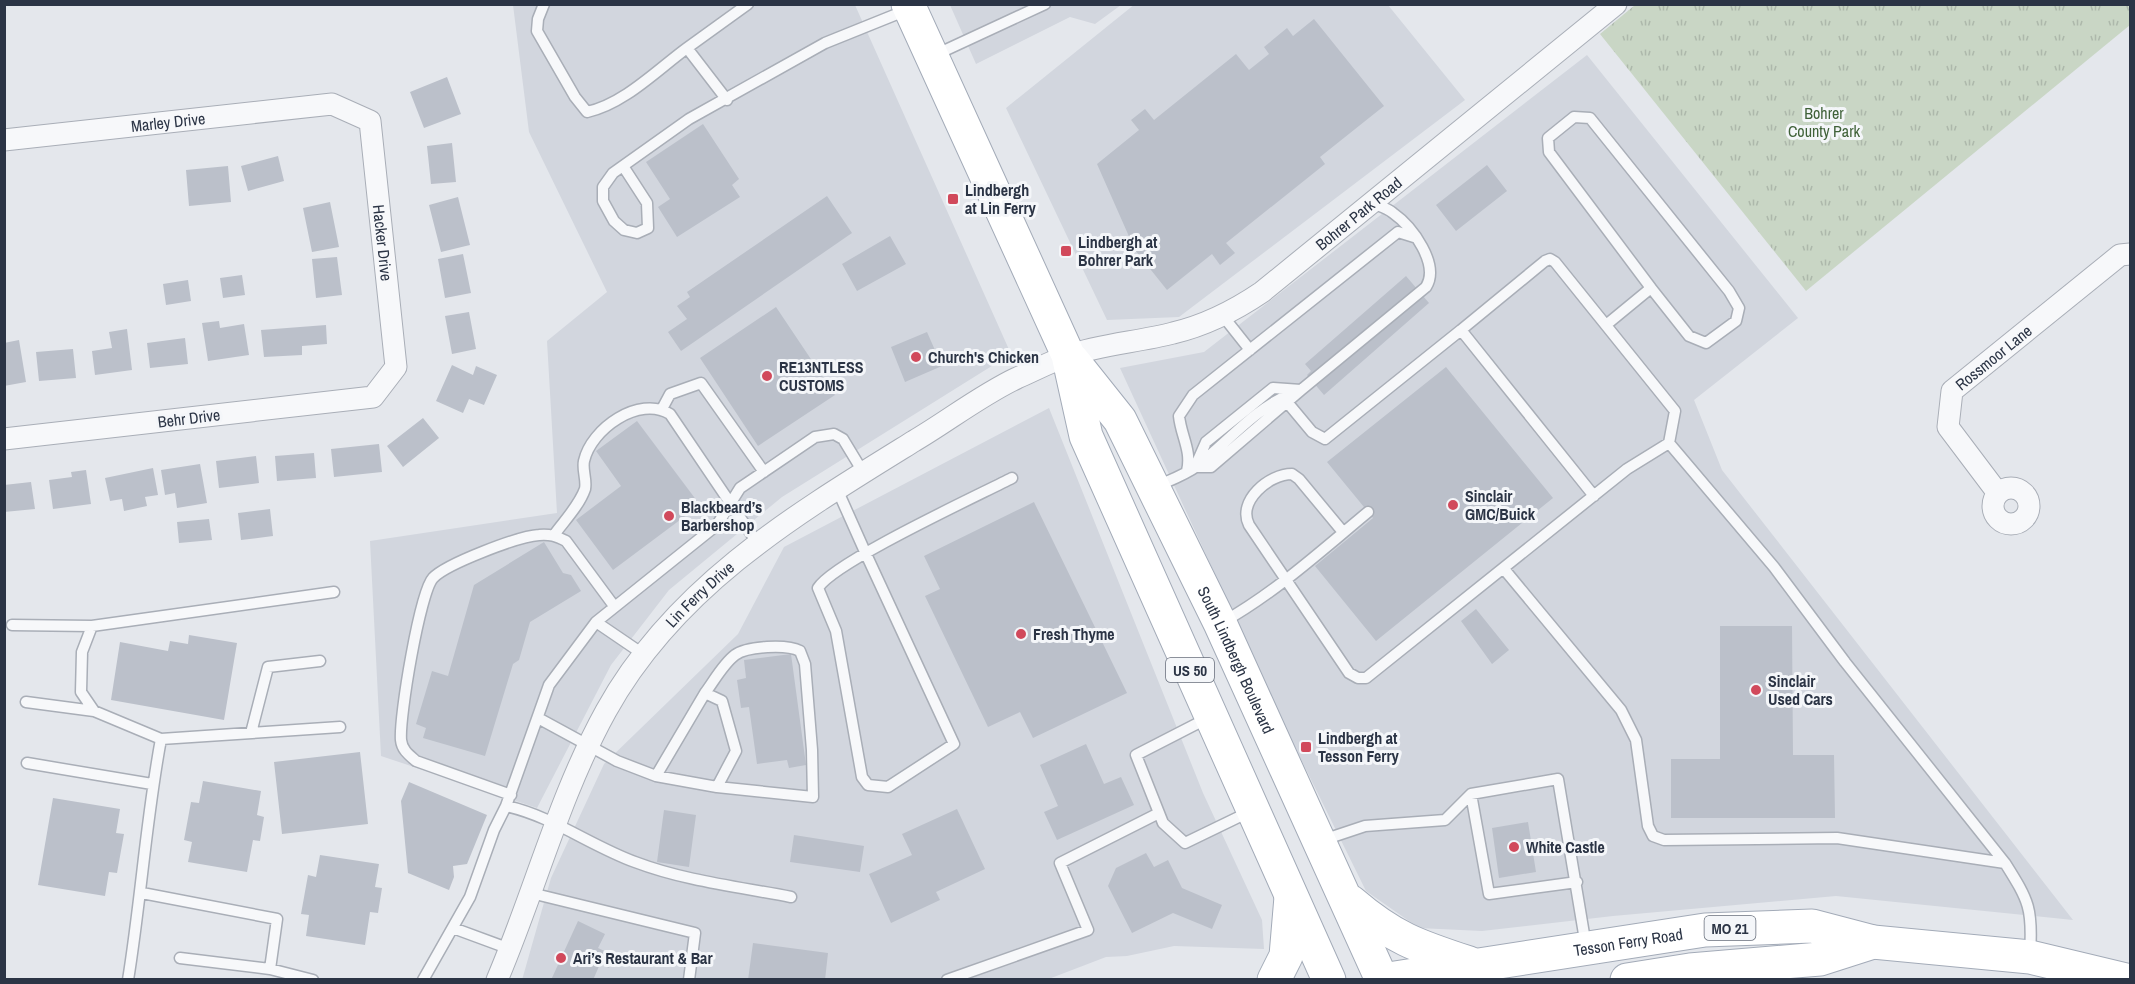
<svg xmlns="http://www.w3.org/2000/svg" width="2135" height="984" font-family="'Archivo Narrow',sans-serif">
	<defs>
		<pattern id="grass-tufts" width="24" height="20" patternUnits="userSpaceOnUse" patternTransform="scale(1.5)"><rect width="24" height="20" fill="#c9d6c5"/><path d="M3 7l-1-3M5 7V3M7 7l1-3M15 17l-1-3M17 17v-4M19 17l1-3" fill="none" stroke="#adb8ab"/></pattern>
	</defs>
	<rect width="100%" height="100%" fill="#e4e7ec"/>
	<path fill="#d2d6de" d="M1135 4 1388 5 1465 100 1179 317 1107 320 1006 108Z
		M513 5H855L1011 354 782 497 669 590 611 665 537 808 381 756 370 541 557 513 547 341 607 292 529 132Z
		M950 5H1121L1095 24 1070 17 976 64Z
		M1587 55 1798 318 1694 400 1722 470 2073 920 1836 896 1613 916 1482 931 1419 928 1366 891 1290 737 1120 368 1204 352Z
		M1049 408 1203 793 1262 920 1264 949 1174 946 1127 956 1106 957 1046 980H522L551 878 604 764 738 634 784 547Z"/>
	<path fill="url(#grass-tufts)" d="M1635 5 2130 4V25L1806 291 1600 34Z"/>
	<path fill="#bbc0ca" d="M1314 19 1384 106 1320 157 1325 164 1226 243 1235 253 1220 265 1212 254 1167 290 1135 250 1097 164 1139 130 1131 120 1145 109 1154 120 1236 54 1249 70 1269 54 1264 47 1287 28 1293 36Z
		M447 77 461 114 424 128 410 92Z
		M703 124 739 179 732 185 740 197 677 237 658 207 670 199 646 162Z
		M452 143 456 182 431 184 427 146Z
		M278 156 284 181 248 191 241 166Z
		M1487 165 1507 191 1456 231 1436 205Z
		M228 166 231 202 189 206 186 170Z
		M827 196 852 233 681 351 668 332 687 319 677 306 690 297 687 292Z
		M458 197 470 245 441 252 429 205Z
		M330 202 339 247 312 252 303 208Z
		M890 236 906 264 857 291 842 264Z
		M463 254 471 293 445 298 438 259Z
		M337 257 342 295 316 298 312 259Z
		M242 275 245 295 223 298 220 278Z
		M1406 276 1429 303 1324 395 1307 375 1311 371 1305 364Z
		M188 280 191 301 166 305 163 284Z
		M776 307 835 395 758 446 700 358Z
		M469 312 476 349 452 354 445 316Z
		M219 321 220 328 244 324 249 355 208 361 202 323Z
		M326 325 327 344 302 346V355L264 357 261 330Z
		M127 329 132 370 95 375 92 351 112 348 109 332Z
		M927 332 942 366 905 382 891 347Z
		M185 338 188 364 150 368 147 343Z
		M19 340 26 382 4 386V343Z
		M73 349 76 378 39 381 36 352Z
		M452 365 473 375 476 366 497 375 484 405 469 399 463 413 436 401Z
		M1446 367 1553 498 1376 641 1315 566 1373 518 1327 462Z
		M423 418 439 438 403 467 387 446Z
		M637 421 700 505 613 570 576 520 621 486 596 451Z
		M379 444 382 472 334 477 331 449Z
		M314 453 316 478 277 481 275 456Z
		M256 456 259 483 219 488 216 461Z
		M200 464 207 503 177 508 175 493 165 495 161 470Z
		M153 468 158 495 145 497 147 506 124 511 122 499 110 501 105 478Z
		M86 470 91 504 53 509 49 480 72 477 71 472Z
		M31 482 35 509 4 512V485Z
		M1034 502 1127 693 1033 738 1020 712 988 727 925 596 940 589 924 556Z
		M270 509 273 536 241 540 238 513Z
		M209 519 212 540 179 543 177 522Z
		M544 542 563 573 571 575 581 591 530 622 519 660 513 664 485 756 423 738 426 728 416 724 432 671 448 676 474 585Z
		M1476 609 1509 650 1492 664 1461 621Z
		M1720 626H1792L1793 755H1834L1835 818H1671V759H1720Z
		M189 635 237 643 224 720 111 700 120 642 168 651 170 641 188 644Z
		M791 654 806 765 789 768 787 760 757 764 749 707 741 708 737 680 746 678 744 660Z
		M1086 744 1104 784 1121 777 1134 805 1057 840 1044 812 1058 806 1040 765Z
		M360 752 368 824 282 834 274 762Z
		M203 781 261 791 257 815 264 817 260 841 253 840 247 872 188 862 192 842 184 840 191 802 199 803Z
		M409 782 487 815 467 864 453 866 454 877 449 890 408 873 401 801Z
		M53 798 120 809 116 833 124 834 117 873 109 872 105 896 38 885Z
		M957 809 985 869 936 892 940 900 891 923 869 874 912 855 902 834Z
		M664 810 696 815 689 867 657 862Z
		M1528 822 1536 872 1499 878 1492 828Z
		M794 835 864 846 860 872 790 862Z
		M1146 853 1154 867 1168 860 1182 888 1222 905 1212 929 1173 913 1132 933 1108 886 1116 868Z
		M320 855 379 864 375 887 382 888 378 913 370 912 365 945 306 936 309 915 301 914 308 875 316 877Z
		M578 921 605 934 598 948 615 956 609 968 600 964 593 980H551Z
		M753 943 828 953 825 980H748Z"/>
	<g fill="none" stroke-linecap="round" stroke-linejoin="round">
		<g stroke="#a9aeb7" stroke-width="13">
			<path id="lane" d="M544 4 538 19 537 31 575 97 587 112C624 104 657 70 687 48L727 100
				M687 48 748 4
				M935 55 1045 4
				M623 166 647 203 648 228 637 233 624 230 614 221 603 201V187L613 173 689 119 825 43 907 10
				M1223 316 1250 350
				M1606 325 1651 288 1689 336 1706 343 1736 321 1739 308 1729 291 1590 118 1574 117 1548 138 1549 152 1651 288
				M1301 390 1273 388 1206 442 1195 467H1211L1301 390 1426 287C1440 265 1413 227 1393 213 1387 208 1379 206 1372 203
				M1287 402 1312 432 1325 439 1461 330
				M662 409 670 394 701 383 764 472
				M1187 471C1192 451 1181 436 1179 416L1193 395 1398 232 1414 237
				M1155 487C1168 481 1185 475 1197 466 1228 442 1254 409 1292 393
				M837 489 866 554 954 744 888 787 868 785 862 777 836 631 818 588C834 562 977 496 1012 478
				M1594 496 1461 330 1545 261 1550 259 1555 262 1675 411 1669 443
				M1343 532 1299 479 1292 474C1269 474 1237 501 1249 525L1349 673 1358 678H1366L1627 469 1669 443 1774 567 1845 662 2005 863C2029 901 2033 909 2030 954
				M554 535C564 521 579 506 585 489 587 480 582 470 584 461 591 429 639 395 670 414L758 544
				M1504 569 1621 710 1636 740 1648 826 1653 836 1664 840 1837 838 2005 863
				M334 592 92 626 82 652 81 692 94 711 161 739 340 727
				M596 622 643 654
				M1223 622C1276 592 1321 551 1368 512
				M12 625 92 626
				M705 693C714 681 723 664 735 655 747 646 787 644 800 651L805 664 812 750 813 797 717 787
				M26 702 94 711
				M538 718 617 761 656 776 717 787 736 751 722 701 705 693 656 776
				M1208 718 1136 755 1163 823 1185 843 1249 812
				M251 733 268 667 320 661
				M27 763 152 784
				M1471 794 1489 894 1577 882
				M511 795 416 761C409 755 402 750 401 740 399 717 420 592 433 578 446 564 519 536 539 535 550 534 556 536 566 541L614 606
				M506 806 549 685 596 622 717 525 740 488 815 437 834 434 843 439 863 472
				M1323 840 1365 826 1445 820 1471 794 1558 779 1586 946
				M142 893 277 919 270 969 180 958
				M531 893 695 933 689 980
				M453 928 510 949
				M270 969 313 980
				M128 980C141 900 146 819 161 739
				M423 980 470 897 494 830 506 806C552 816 591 846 635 862 685 881 740 887 791 897
				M947 980 1088 930 1060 863 1159 813"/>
		</g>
		<g stroke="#a9aeb7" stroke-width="23">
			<g id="street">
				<path id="s1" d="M4 140 332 104 370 121 396 367 373 397 4 439"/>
				<circle cx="2011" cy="506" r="18"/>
				<path id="s2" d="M1997 492 1948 427 1952 391 2120 255 2130 254"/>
				<path id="s3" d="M497 980C535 891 559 796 606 711 675 586 796 514 914 441 948 421 981 395 1017 378 1033 371 1050 362 1067 356 1101 344 1139 342 1173 333 1207 325 1234 311 1262 292L1616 4"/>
			</g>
		</g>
		<g stroke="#a3abb8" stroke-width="35">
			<g id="primary">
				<path d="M908 4 1068 355 1086 436 1329 980"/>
				<path id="s4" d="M1073 361 1120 420 1220 623 1382 980"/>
				<path d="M1351 902C1393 938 1417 946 1469 963"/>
				<path d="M1274 980 1286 956 1291 897"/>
				<path id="s5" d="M1382 980 1705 930 1812 926 1873 942 2030 957 2126 980"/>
				<path d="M1627 980 1690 970 1820 959 1873 942"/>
			</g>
		</g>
		<use href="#lane" stroke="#f7f8fa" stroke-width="10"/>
		<use href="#street" stroke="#f7f8fa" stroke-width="21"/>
		<use href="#primary" stroke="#fff" stroke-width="33"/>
	</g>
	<g fill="#d1495b" stroke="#f4f6f9" stroke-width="2">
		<rect x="947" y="193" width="12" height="12" rx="3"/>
		<rect x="1060" y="245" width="12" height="12" rx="3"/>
		<circle cx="916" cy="357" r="6"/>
		<circle cx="767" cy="376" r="6"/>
		<circle cx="1453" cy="505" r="6"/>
		<circle cx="669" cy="516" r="6"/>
		<circle cx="1021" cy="634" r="6"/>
		<circle cx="1756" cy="690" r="6"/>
		<rect x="1300" y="741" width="12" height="12" rx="3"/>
		<circle cx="1514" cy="847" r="6"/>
		<circle cx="561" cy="958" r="6"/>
	</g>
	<g text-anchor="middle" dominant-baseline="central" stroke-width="6" stroke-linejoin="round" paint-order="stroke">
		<g fill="#f4f6f9" stroke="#676e7b" stroke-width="1.5">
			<rect x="1166" y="658" width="48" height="24" rx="4.5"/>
			<rect x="1704.5" y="916" width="51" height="24" rx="4.5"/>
		</g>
		<g font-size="15" font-weight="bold" fill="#2b3445">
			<text x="1190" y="670">US 50</text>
			<text x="1730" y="928">MO 21</text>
		</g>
		<g font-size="16" fill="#3f6138" stroke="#f4f6f9">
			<text x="1824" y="113">Bohrer<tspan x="1824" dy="18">County Park</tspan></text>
		</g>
		<g font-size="16" fill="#2b3445" stroke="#f4f6f9">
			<text stroke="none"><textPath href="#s1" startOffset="165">Marley Drive</textPath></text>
			<text stroke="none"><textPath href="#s3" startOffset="1212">Bohrer Park Road</textPath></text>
			<text stroke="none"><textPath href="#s1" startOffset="494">Hacker Drive</textPath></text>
			<text stroke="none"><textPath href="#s2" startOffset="171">Rossmoor Lane</textPath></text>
			<text transform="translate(189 418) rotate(-7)">Behr Drive</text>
			<text stroke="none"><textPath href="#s3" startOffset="441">Lin Ferry Drive</textPath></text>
			<text stroke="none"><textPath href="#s4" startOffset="342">South Lindbergh Boulevard</textPath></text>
			<text stroke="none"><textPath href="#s5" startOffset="249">Tesson Ferry Road</textPath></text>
		</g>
		<g font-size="16" font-weight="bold" fill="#2b3445" stroke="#f4f6f9" text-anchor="start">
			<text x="965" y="190">Lindbergh<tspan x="965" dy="18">at Lin Ferry</tspan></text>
			<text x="1078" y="242">Lindbergh at<tspan x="1078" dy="18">Bohrer Park</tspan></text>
			<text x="928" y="357">Church's Chicken</text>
			<text x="779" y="367">RE13NTLESS<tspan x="779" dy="18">CUSTOMS</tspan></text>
			<text x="1465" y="496">Sinclair<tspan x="1465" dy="18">GMC/Buick</tspan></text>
			<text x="681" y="507">Blackbeard’s<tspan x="681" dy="18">Barbershop</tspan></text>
			<text x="1033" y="634">Fresh Thyme</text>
			<text x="1768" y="681">Sinclair<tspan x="1768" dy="18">Used Cars</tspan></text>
			<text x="1318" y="738">Lindbergh at<tspan x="1318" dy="18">Tesson Ferry</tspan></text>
			<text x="1526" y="847">White Castle</text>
			<text x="573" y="958">Ari’s Restaurant &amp; Bar</text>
		</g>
	</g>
	<rect width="2135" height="984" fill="none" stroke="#2b3445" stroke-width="12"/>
</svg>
